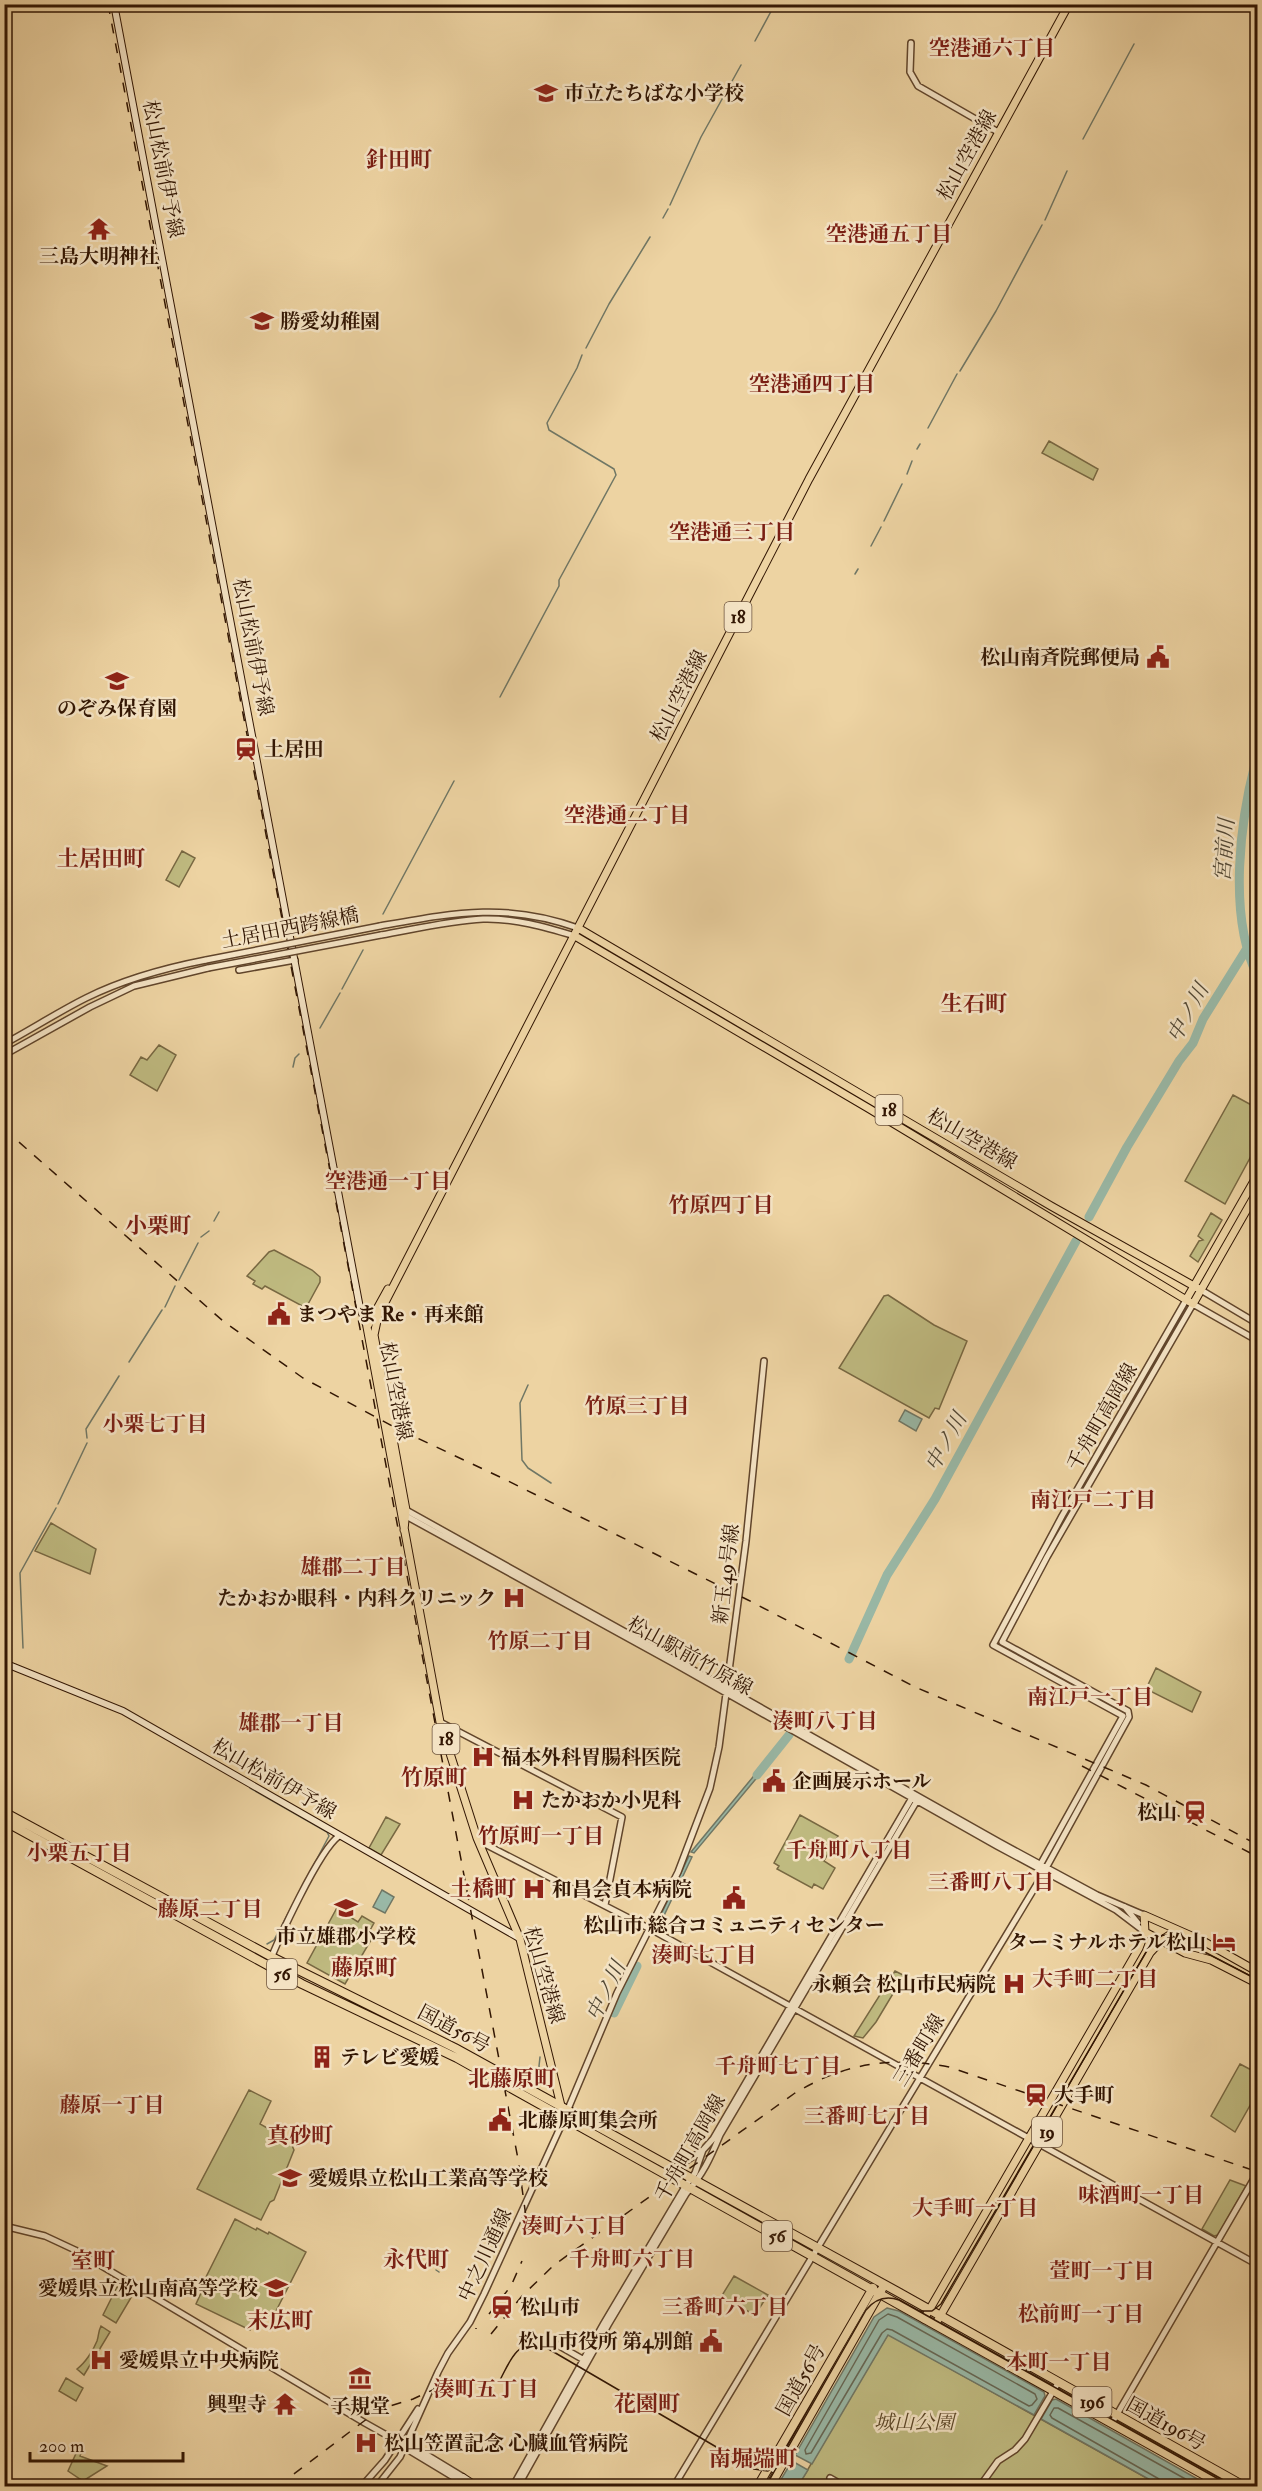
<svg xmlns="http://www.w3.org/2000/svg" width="1262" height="2491" font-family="'IM FELL Double Pica','Noto Serif JP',serif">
	<rect width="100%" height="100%" fill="#edd3a2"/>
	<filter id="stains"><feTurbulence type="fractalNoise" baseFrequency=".00333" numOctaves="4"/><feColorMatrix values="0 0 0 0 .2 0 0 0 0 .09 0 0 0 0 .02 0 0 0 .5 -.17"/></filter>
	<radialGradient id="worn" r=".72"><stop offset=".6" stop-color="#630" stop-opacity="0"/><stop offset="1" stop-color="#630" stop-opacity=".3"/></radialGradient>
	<path fill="#bfba80" stroke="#786842" stroke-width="1.5" d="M1049 441 1098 469 1093 480 1042 453Z
		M182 851 195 858 179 887 166 880Z
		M159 1045 176 1055 157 1091 130 1075 141 1057 147 1060Z
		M1233 1095 1257 1108V1145L1225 1204 1185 1181Z
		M1211 1213 1222 1220 1198 1262 1190 1256 1199 1241 1203 1240 1198 1236Z
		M274 1250 312 1270 320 1277V1282L307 1306 304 1307 265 1286 262 1289 253 1284 255 1281 247 1276 269 1252Z
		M888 1295 934 1325 967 1341 939 1409 935 1408 929 1418 839 1368 884 1296Z
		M51 1523 96 1549 90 1574 35 1551Z
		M1156 1668 1201 1692 1192 1712 1146 1689Z
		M800 1815 838 1836 824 1861 835 1868 823 1889 814 1884 812 1888 777 1869 779 1866 774 1863Z
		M386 1817 400 1824 381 1855 369 1848Z
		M339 1904 352 1911 350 1917 358 1922 362 1916 374 1923 369 1932 374 1935 345 1984 307 1963Z
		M895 1971 903 1975V1977L876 2022 863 2038 854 2036Z
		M1240 2064 1257 2073V2093L1235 2132 1211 2116Z
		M249 2090 271 2101 260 2124 290 2141 294 2150 274 2200 270 2202 261 2220 197 2189Z
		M1230 2180 1246 2186 1218 2235 1214 2236 1202 2229Z
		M235 2219 256 2230 257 2228 268 2234 269 2232 306 2252 275 2313 261 2318 257 2317 250 2330 196 2304 202 2291 200 2289Z
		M734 2276 768 2295 755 2315 721 2297Z
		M117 2287 132 2296 116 2323 103 2315Z
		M101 2326 110 2332 84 2375 77 2369C85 2363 93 2351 97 2341 99 2335 98 2332 101 2326Z
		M888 2334 1161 2486H798Z
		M66 2378 83 2388 76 2401 59 2391Z
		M79 2447 83 2448 80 2456 107 2466 83 2481 68 2471Z"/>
	<path fill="#99b8a6" stroke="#707765" stroke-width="1.5" d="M905 1410 922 1419 916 1431 899 1421Z
		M762 1766 765 1768 694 1853 691 1852Z
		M689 1856 692 1857 658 1928 655 1927Z
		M382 1890 394 1897 385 1913 373 1907Z
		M887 2308 899 2311 1044 2392 1045 2396 1034 2415 888 2335 812 2464 795 2455 874 2317Z
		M1056 2399 1210 2486H1161L1041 2419 1052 2400Z
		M792 2461 808 2470 798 2486H777Z"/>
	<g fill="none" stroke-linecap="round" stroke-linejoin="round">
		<path stroke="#666754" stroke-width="1.5" d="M888 2314 897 2317 1035 2394 1037 2399 1032 2405 1029 2406 892 2330 887 2329 882 2333 811 2453 806 2454 805 2450 879 2320Z
			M1163 2486 1159 2479 1052 2418 1050 2415 1054 2408H1058L1198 2486"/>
		<path stroke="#707765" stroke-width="1.5" d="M755 41 775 4
			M1083 139 1134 44
			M670 205 701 137 741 65
			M663 218 668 209
			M1045 220 1067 171
			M586 348 609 304 650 237
			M960 371 996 311 1042 225
			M928 428 957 374
			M917 449 920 444
			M907 474 912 461
			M884 521 902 484
			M871 546 881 527
			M855 574 858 569
			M500 697 559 586V580L616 475 614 469 549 430 547 423 577 368 582 355
			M383 914 454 781
			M342 989 363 950
			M320 1028 340 993
			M293 1067 295 1058 299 1054
			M214 1221 219 1212
			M201 1237 209 1231
			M179 1280 198 1243
			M165 1307 175 1286
			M129 1362 162 1310
			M528 1385 520 1403 522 1460 528 1468 551 1483
			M87 1438 86 1429 119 1376
			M58 1504 87 1443
			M23 1648 20 1573 56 1508
			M250 1788 327 1832 329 1836 274 1940 267 1944
			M540 2057 539 2066 541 2085
			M436 2270 439 2272"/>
		<path stroke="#99b8a6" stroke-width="9" d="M1258 753C1240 817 1227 916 1258 977
			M1089 1217 1127 1147 1179 1061 1193 1043 1203 1019 1246 950 1258 941
			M849 1659 887 1575 935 1499 1076 1241
			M757 1775 789 1735
			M614 2013 637 1966"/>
		<g stroke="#61452b" stroke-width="8">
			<path id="tertiary" d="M911 43 910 72 918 86 998 132
				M380 926C453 913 506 902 578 928
				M381 935C415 929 449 921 483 919 514 918 545 927 575 936
				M239 970 295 960
				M4 1044C32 1029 58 1012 86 998 124 979 165 968 206 960
				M4 1055 90 1007 134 986 208 968
				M1201 1290 1258 1324
				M406 1510 726 1688 999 1842 1097 1895 1144 1915
				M406 1516 675 1664 997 1846 1116 1910 1145 1932
				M440 1722 622 1817 605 1905
				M479 1841 656 1932 1258 2265
				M1039 1867 1123 1716 993 1645 1062 1516 1186 1300
				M1125 1907 1138 1923
				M268 1966C278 1940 319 1850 339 1836
				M673 2169 702 2151
				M4 2226 45 2236 75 2250 365 2423 397 2441 407 2443 463 2477
				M549 2340 584 2360
				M1112 2423 1256 2175
				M402 2446 460 2481
				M738 2450 778 2472
				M830 2478 844 2486
				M362 2486 385 2460 418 2409
				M377 2486 400 2457 438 2372 448 2353 470 2322 484 2294 560 2128 617 1993 678 1872 710 1788 719 1747 746 1541 764 1361
				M513 2486 604 2323 686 2185 695 2173 703 2150 713 2139 913 1796
				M518 2486 608 2325 686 2194C703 2174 710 2159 720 2135L918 1799
				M674 2486 1040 1879 1129 1717 1128 1711 1002 1642 1047 1557 1193 1304 1258 1341
				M980 2486 998 2461 1015 2450 1025 2439 1058 2383"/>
		</g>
		<g stroke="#321603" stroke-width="8">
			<path id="secondary" d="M114 4 360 1308 367 1327
				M4 1663 123 1711 519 1938
				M463 2477 477 2486
				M460 2481 468 2486"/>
		</g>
		<g stroke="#321603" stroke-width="9">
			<path id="primary" d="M578 928 1051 1206 1201 1290
				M575 936 868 1108 1193 1304 1258 1190
				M388 1289 367 1327 440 1722 477 1838 520 1939 564 2118
				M1186 1300 1258 1174
				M404 1530 406 1510 374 1335 378 1316 809 479 1069 4
				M1145 1932 1185 1953 1211 1960 1258 1984
				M924 2319 1139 1948 1145 1932 1144 1915 1203 1941 1258 1972
				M935 2325 1150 1953 1162 1940 1177 1930"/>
		</g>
		<g stroke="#321603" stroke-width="10">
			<path id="trunk" d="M4 1812 272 1957 455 2048 898 2292 1244 2486
				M4 1821 302 1984 457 2058 1224 2486
				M758 2486 873 2288
				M770 2486 882 2289"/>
		</g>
		<use href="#tertiary" stroke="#f3e2c3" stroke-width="5"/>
		<use href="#secondary" stroke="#f3e2c3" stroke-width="6"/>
		<use href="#primary" stroke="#edd3a2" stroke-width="7"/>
		<use href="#trunk" stroke="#edd3a2" stroke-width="8"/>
		<path stroke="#321603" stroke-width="1.5" d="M920 2311H932L941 2304 1152 1942 1163 1935 1174 1936 1258 1980
			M500 2380C509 2363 517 2340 540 2344L754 2469 768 2471 778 2464
			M766 2486 866 2310C875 2299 885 2295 899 2300L1231 2486"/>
		<path stroke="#321603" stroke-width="1.5" stroke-dasharray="10 10" stroke-linecap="butt" d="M108 4 518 2159 526 2217
			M4 1129 223 1321 303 1378 398 1429 500 1477 748 1600 915 1687 1146 1785 1258 1845
			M1082 1766 1258 1857
			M489 2314 511 2286 522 2261
			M476 2329V2328
			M491 2334 522 2296 554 2265 795 2093C845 2063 892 2056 949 2067L1258 2172
			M278 2486 380 2409 413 2399 437 2388"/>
		<g stroke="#61452b" stroke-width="8" stroke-linecap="butt">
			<path id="tertiary-bridge" d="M206 960 380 926
				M208 968 381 935"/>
		</g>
		<use href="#tertiary-bridge" stroke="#f3e2c3" stroke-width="5"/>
	</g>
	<defs>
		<g id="school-bare" transform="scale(1.8)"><path d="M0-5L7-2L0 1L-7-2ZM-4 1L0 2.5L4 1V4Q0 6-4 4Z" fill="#8f2418" stroke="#f3e2c3" stroke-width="2.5" paint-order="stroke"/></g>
		<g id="temple-bare" transform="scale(1.8)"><path d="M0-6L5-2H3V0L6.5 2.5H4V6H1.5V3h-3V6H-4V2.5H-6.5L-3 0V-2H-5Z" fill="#8f2418" stroke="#f3e2c3" stroke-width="2.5" paint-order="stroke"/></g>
		<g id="civic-bare" transform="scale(1.8)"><path d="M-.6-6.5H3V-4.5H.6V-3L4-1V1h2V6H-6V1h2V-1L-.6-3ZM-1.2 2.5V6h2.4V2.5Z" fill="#8f2418" stroke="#f3e2c3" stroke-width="2.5" paint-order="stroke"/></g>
		<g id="station-bare" transform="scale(1.8)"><path d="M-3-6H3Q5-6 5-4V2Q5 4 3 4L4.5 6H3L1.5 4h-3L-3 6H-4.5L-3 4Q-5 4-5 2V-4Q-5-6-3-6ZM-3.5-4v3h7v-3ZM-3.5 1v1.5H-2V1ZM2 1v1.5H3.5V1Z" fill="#8f2418" stroke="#f3e2c3" stroke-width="2.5" paint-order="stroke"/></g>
		<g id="hospital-bare" transform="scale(1.8)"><path d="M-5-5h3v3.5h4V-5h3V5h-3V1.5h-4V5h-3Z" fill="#8f2418" stroke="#f3e2c3" stroke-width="2.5" paint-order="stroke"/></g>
		<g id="hotel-bare" transform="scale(1.8)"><path d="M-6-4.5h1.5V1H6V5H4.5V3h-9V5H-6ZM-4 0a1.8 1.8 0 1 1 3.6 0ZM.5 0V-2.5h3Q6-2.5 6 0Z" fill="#8f2418" stroke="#f3e2c3" stroke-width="2.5" paint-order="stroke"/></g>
		<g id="building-bare" transform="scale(1.8)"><path d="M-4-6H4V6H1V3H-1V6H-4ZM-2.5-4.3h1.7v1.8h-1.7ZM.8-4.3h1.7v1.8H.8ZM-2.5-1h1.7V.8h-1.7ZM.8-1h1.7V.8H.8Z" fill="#8f2418" stroke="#f3e2c3" stroke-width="2.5" paint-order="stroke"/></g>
		<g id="museum-bare" transform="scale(1.8)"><path d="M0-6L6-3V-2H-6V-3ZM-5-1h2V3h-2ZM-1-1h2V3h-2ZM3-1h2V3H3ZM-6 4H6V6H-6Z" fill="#8f2418" stroke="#f3e2c3" stroke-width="2.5" paint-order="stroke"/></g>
	</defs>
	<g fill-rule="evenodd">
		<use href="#school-bare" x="546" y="93"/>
		<use href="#temple-bare" x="99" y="229"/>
		<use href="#school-bare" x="262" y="321"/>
		<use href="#civic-bare" x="1158" y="657"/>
		<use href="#school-bare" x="117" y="681"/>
		<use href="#station-bare" x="246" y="749"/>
		<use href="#civic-bare" x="279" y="1314"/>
		<use href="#hospital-bare" x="514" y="1598"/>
		<use href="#hospital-bare" x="483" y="1757"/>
		<use href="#civic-bare" x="774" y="1781"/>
		<use href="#hospital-bare" x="523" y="1800"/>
		<use href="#station-bare" x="1195" y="1812"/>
		<use href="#hospital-bare" x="534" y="1889"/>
		<use href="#civic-bare" x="734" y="1898"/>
		<use href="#school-bare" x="346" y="1908"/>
		<use href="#hotel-bare" x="1224" y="1942"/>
		<use href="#hospital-bare" x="1014" y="1984"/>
		<use href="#building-bare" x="322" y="2057"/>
		<use href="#station-bare" x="1036" y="2095"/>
		<use href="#civic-bare" x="500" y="2120"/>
		<use href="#school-bare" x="290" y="2178"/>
		<use href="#school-bare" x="276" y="2288"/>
		<use href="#station-bare" x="502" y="2307"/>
		<use href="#civic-bare" x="711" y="2341"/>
		<use href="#hospital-bare" x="101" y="2360"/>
		<use href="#museum-bare" x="360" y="2378"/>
		<use href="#temple-bare" x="285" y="2404"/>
		<use href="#hospital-bare" x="366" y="2443"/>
	</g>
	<g text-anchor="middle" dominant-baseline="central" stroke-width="5" stroke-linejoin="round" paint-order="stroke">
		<g fill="#f3e2c3" stroke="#6c533d" stroke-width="1.5">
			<rect x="724.5" y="602" width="27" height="30" rx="4.5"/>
			<rect x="875.5" y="1095" width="27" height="30" rx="4.5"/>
			<rect x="432.5" y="1724" width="27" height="30" rx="4.5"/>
			<rect x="267" y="1959" width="30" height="30" rx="4.5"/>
			<rect x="1032" y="2117" width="30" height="30" rx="4.5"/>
			<rect x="762" y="2221" width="30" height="30" rx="4.5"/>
			<rect x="1072.5" y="2387" width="39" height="30" rx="4.5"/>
		</g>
		<g font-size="18" font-weight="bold" fill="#321603">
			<text x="738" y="617">18</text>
			<text x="889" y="1110">18</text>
			<text x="446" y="1739">18</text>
			<text x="282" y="1974">56</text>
			<text x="1047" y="2132">19</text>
			<text x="777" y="2236">56</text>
			<text x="1092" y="2402">196</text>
		</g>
		<g font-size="20" font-weight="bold" fill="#321603" stroke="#f3e2c3" text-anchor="start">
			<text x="564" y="93">市立たちばな小学校</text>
			<text x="99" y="256" text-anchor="middle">三島大明神社</text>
			<text x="280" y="321">勝愛幼稚園</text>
			<text x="1140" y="657" text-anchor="end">松山南斉院郵便局</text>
			<text x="117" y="708" text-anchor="middle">のぞみ保育園</text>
			<text x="264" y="749">土居田</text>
			<text x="297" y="1314">まつやま Re・再来館</text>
			<text x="496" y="1598" text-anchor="end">たかおか眼科・内科クリニック</text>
			<text x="501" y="1757">福本外科胃腸科医院</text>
			<text x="792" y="1781">企画展示ホール</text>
			<text x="541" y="1800">たかおか小児科</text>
			<text x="1177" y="1812" text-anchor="end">松山</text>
			<text x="552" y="1889">和昌会貞本病院</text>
			<text x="734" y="1925" text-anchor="middle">松山市 総合コミュニティセンター</text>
			<text x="346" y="1936" text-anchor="middle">市立雄郡小学校</text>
			<text x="1206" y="1942" text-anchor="end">ターミナルホテル松山</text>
			<text x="996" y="1984" text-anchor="end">永頼会 松山市民病院</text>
			<text x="340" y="2057">テレビ愛媛</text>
			<text x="1054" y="2095">大手町</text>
			<text x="518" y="2120">北藤原町集会所</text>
			<text x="308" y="2178">愛媛県立松山工業高等学校</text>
			<text x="258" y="2288" text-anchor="end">愛媛県立松山南高等学校</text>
			<text x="520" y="2307">松山市</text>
			<text x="693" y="2341" text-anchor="end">松山市役所 第4別館</text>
			<text x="119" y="2360">愛媛県立中央病院</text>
			<text x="267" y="2404" text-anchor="end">興聖寺</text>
			<text x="360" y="2406" text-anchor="middle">子規堂</text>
			<text x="384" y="2443">松山笠置記念 心臓血管病院</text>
		</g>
		<g font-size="20" fill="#321603" stroke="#f3e2c3">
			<text transform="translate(967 155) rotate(-61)">松山空港線</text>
			<text transform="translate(163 169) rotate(79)">松山松前伊予線</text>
			<text transform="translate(253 647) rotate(79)">松山松前伊予線</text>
			<text transform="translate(679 696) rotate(-63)">松山空港線</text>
			<text transform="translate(290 928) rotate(-11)">土居田西跨線橋</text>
			<text transform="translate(972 1139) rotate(30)">松山空港線</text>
			<text transform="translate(396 1391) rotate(79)">松山空港線</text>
			<text transform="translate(1102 1417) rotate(-60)">千舟町高岡線</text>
			<text transform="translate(726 1574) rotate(-83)">新玉49号線</text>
			<text transform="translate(690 1656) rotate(29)">松山駅前竹原線</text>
			<text transform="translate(274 1779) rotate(30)">松山松前伊予線</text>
			<text transform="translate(544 1975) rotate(74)">松山空港線</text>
			<text transform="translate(454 2029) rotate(28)">国道56号</text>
			<text transform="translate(919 2050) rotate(-59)">三番町線</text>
			<text transform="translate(690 2148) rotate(-60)">千舟町高岡線</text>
			<text transform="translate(485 2255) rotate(-65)">中之川通線</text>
			<text transform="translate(801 2380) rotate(-61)">国道56号</text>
			<text transform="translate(1166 2424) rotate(29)">国道196号</text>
		</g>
		<g font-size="20" font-style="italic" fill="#5c4728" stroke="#f3e2c3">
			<text x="914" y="2422">城山公園</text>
		</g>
		<g font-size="21" font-weight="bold" fill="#7a1f14" stroke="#f3e2c3">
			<text x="992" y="48">空港通六丁目</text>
			<text x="889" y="234">空港通五丁目</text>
			<text x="812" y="384">空港通四丁目</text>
			<text x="732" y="532">空港通三丁目</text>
			<text x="627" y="815">空港通二丁目</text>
			<text x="388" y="1181">空港通一丁目</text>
			<text x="721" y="1205">竹原四丁目</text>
			<text x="637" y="1406">竹原三丁目</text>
			<text x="155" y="1424">小栗七丁目</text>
			<text x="1093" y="1500">南江戸二丁目</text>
			<text x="353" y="1567">雄郡二丁目</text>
			<text x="540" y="1641">竹原二丁目</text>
			<text x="1090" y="1697">南江戸一丁目</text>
			<text x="825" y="1721">湊町八丁目</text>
			<text x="291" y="1723">雄郡一丁目</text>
			<text x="541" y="1836">竹原町一丁目</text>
			<text x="849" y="1850">千舟町八丁目</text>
			<text x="79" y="1853">小栗五丁目</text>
			<text x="991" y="1882">三番町八丁目</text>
			<text x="210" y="1909">藤原二丁目</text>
			<text x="704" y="1955">湊町七丁目</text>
			<text x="1095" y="1979">大手町二丁目</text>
			<text x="778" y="2066">千舟町七丁目</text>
			<text x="112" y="2105">藤原一丁目</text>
			<text x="867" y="2116">三番町七丁目</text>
			<text x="1141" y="2195">味酒町一丁目</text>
			<text x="975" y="2208">大手町一丁目</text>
			<text x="574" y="2226">湊町六丁目</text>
			<text x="632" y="2259">千舟町六丁目</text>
			<text x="1102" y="2271">萱町一丁目</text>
			<text x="725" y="2307">三番町六丁目</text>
			<text x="1081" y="2314">松前町一丁目</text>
			<text x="1059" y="2362">本町一丁目</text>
			<text x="486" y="2389">湊町五丁目</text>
		</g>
		<g font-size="21" font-style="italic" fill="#514734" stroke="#f3e2c3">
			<text transform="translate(1225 850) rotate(-86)">宮前川</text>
			<text transform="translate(1188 1013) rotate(-61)">中ノ川</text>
			<text transform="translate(946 1442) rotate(-61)">中ノ川</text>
			<text transform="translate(606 1991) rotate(-64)">中ノ川</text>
		</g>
		<g font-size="22" font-weight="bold" fill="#7a1f14" stroke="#f3e2c3">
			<text x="399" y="160">針田町</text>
			<text x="101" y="859">土居田町</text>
			<text x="974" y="1004">生石町</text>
			<text x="158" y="1226">小栗町</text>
			<text x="434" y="1778">竹原町</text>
			<text x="483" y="1889">土橋町</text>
			<text x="364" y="1968">藤原町</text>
			<text x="512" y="2079">北藤原町</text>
			<text x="300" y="2136">真砂町</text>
			<text x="416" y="2260">永代町</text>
			<text x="93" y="2261">室町</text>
			<text x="280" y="2321">末広町</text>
			<text x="647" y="2404">花園町</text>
			<text x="753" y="2459">南堀端町</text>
		</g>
	</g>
	<rect width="1262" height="2491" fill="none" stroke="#edd3a2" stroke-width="24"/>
	<rect x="6" y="6" width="1250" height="2479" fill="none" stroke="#321603" stroke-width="3"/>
	<rect x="12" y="12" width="1238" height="2467" fill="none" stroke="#321603" stroke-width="1.5"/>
	<path d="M30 2452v9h153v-9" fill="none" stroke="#321603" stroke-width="3"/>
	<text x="39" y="2452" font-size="18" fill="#321603" stroke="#f3e2c3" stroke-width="4.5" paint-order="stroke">200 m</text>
	<rect width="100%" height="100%" filter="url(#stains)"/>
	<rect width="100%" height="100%" fill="url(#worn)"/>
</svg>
